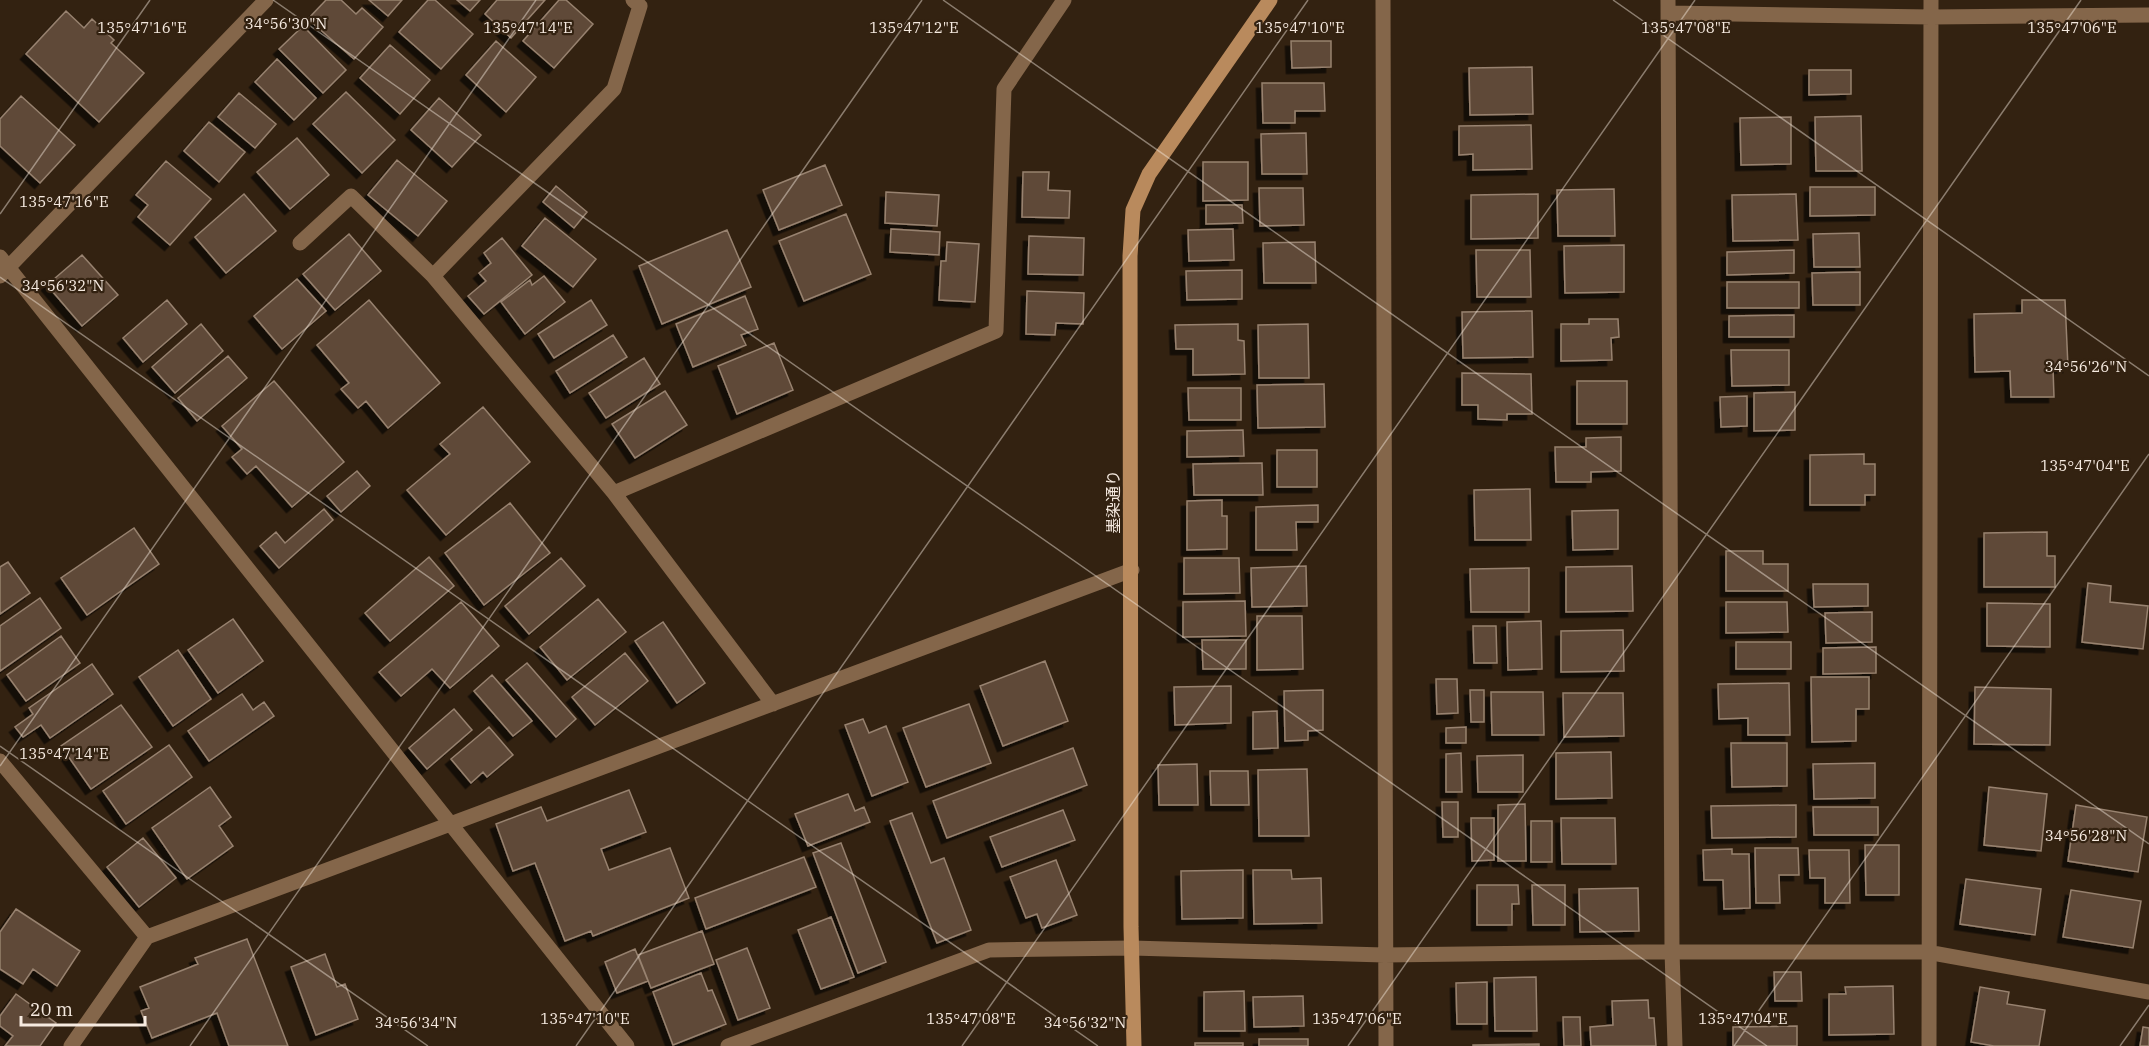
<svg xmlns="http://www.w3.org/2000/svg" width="2149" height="1046" font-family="'IBM Plex Serif','Noto Sans JP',serif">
	<defs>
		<filter id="shadow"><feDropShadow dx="-5.5" dy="5.5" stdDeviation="0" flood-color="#0009"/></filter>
	</defs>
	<rect width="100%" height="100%" fill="#321"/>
	<path fill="#5e4a39" stroke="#98826f" stroke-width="1.5" filter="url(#shadow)" d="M326 0H341L356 14 362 8 383 27 354 59 308 19Z
		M369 0H402L388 16Z
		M428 0H435L473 34 441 69 399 32Z
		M457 0H480L470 11Z
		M497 0H545L511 38 485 14Z
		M559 0H566L593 24 554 68 523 41Z
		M66 11 84 28 92 19 114 40 111 43 144 73 99 122 26 54Z
		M303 26 346 70 323 93 279 49Z
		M496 41 536 77 506 112 466 75Z
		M1291 41H1331V67L1292 68Z
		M390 45 430 80 400 114 360 78Z
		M277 59 316 98 294 120 255 82Z
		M1532 67 1533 114 1470 115 1469 68Z
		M1809 70H1851V94L1809 95Z
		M1262 83H1324L1325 111H1295V123H1263Z
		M346 92 395 140 362 173 313 124Z
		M239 93 276 124 255 148 218 117Z
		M21 96 75 145 40 183 0 146V119Z
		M439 98 481 135 452 167 411 130Z
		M1861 116 1862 171H1816L1815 117Z
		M1791 117V164L1741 165 1740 118Z
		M209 122 245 152 219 182 184 151Z
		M1531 125 1532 169 1473 170V154L1459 155V126Z
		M1306 133 1307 174H1262L1261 134Z
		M297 138 329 175 290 209 257 172Z
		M397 160 447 201 418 236 368 195Z
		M166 161 211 199 170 245 138 217 148 205 136 195Z
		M1203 162H1248V200L1203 201Z
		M825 165 842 205 779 230 763 190Z
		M1023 172H1049L1048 190 1070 191 1069 218 1022 217Z
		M556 186 587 212 574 228 543 202Z
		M1810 187H1875V215L1810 216Z
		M1259 188H1303L1304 225 1260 226Z
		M1614 189 1615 236H1558L1557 190Z
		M886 192 939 195 937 226 885 223Z
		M244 194 276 231 226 273 195 237Z
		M1538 194V238L1471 239V195Z
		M1796 194 1798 240 1733 241 1732 195Z
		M1206 205H1242L1243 223 1206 224Z
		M846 214 871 274 804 301 779 241Z
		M545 218 596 259 573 287 522 246Z
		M891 229 940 232 939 255 890 252Z
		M1233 229 1234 260 1189 261 1188 230Z
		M727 230 751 287 662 324 639 266Z
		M1859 233 1860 267H1814L1813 234Z
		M349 234 381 271 335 310 303 274Z
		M1029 236 1084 238 1083 275 1028 274Z
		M502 238 532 275 484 314 468 296 486 281 479 273 491 263 484 253Z
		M947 242 979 244 975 302 939 300 941 261H946Z
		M1315 242 1316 283H1264L1263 243Z
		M1624 245V292L1565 293 1564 246Z
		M1476 250H1530L1531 297H1477Z
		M1794 250V273L1727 275V252Z
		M82 255 118 295 82 326 47 285Z
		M1242 270V299L1187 300 1186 271Z
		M1860 272V305H1813L1812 273Z
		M544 276 565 302 525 334 501 302 530 280 532 285Z
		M297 279 326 311 282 349 254 316Z
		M1727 282H1799V308H1727Z
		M1027 291 1084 293 1083 324 1056 323 1055 335 1026 334Z
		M745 296 758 329 741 335 746 345 693 367 676 324Z
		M167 300 187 324 143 362 123 338Z
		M369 300 440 383 388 428 366 401 358 408 341 389 349 383 317 345Z
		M591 300 607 325 554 358 538 334Z
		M2022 300H2065L2068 367 2053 368 2054 397H2011L2010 371 1975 372 1974 314 2022 313Z
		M1532 311 1533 357 1463 358 1462 312Z
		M1794 315V337H1729V316Z
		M1589 319H1618L1619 337 1611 338 1612 360 1561 361V324H1589Z
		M201 324 223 351 175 393 152 367Z
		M1238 324V340L1244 341 1245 374 1193 375V349H1176L1175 325Z
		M1308 324 1309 378H1259L1258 325Z
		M613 335 627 357 570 393 556 371Z
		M774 343 793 390 737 414 718 366Z
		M1731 350H1789V385L1732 386Z
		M228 356 247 378 197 421 178 398Z
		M644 358 660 384 606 418 589 393Z
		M1462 373 1531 374 1532 414H1507V420L1478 419V405H1462Z
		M274 381 344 462 292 507 256 466 247 474 232 457 242 449 222 426Z
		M1577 381H1627V424H1577Z
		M1324 384 1325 427 1258 428 1257 385Z
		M1188 388H1241V420H1189Z
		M665 391 687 425 635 458 612 424Z
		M1795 392V430L1754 431V393Z
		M1747 396V426L1721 427 1720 397Z
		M483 407 530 462 446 535 407 490 450 454 440 444Z
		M1243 430 1244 456 1187 457V431Z
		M1621 437V471L1591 472V482H1556L1555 447H1586V438Z
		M1277 450H1317V487H1277Z
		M1864 454V464H1875V495H1865V505H1810V455Z
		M1262 463 1263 495H1194L1193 464Z
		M357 471 370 486 341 512 327 496Z
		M1530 489 1531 540H1475L1474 490Z
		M1222 500V516H1227V549L1187 550V501Z
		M510 503 550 553 484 605 445 553Z
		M1318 505V522H1296L1297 550H1256V507Z
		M324 509 333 520 279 568 260 546 276 532 285 543Z
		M1618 510V549L1573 550 1572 511Z
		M134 528 159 564 87 615 61 578Z
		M2047 532V556H2055V587H1984V533Z
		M1726 551H1763V564H1788V591H1726Z
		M429 557 454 586 390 641 365 613Z
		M561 558 585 586 529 634 505 606Z
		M1184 558H1239L1240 593 1184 594Z
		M8 562 30 593 0 614V567Z
		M1306 566 1307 606 1252 607 1251 568Z
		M1632 566 1633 611 1566 612V567Z
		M1529 568V612H1471L1470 569Z
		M2088 583 2111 586 2110 602 2148 606 2143 649 2082 642Z
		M1813 584H1868V606L1814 607Z
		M40 598 61 628 0 671V626Z
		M598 599 626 632 567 680 540 647Z
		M1245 601 1246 636 1183 637V602Z
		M461 602 499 646 450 688 432 669 401 696 379 672Z
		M1726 602H1787L1788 632 1726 633Z
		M1987 603 2050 604V647L1987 646Z
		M1872 612V642L1826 643 1825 613Z
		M1257 616H1302L1303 669 1257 670Z
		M233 619 263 661 218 693 188 650Z
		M1541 621 1542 669 1508 670 1507 622Z
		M663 622 705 683 677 703 635 641Z
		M1473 626H1496L1497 663H1474Z
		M1623 630 1624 671 1561 672V631Z
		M61 636 80 663 26 701 7 675Z
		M1202 640H1246V669H1203Z
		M1736 642H1791V669H1736Z
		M1876 647V673L1823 674V648Z
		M178 650 211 699 173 726 139 677Z
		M625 653 648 681 595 725 572 697Z
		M1045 661 1068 721 1003 746 980 686Z
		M527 663 576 719 556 737 506 680Z
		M92 664 113 694 50 738 41 725 23 737 15 727 33 714 29 708Z
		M492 675 532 721 513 736 474 691Z
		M1811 677H1869V709H1856V741L1812 742Z
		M1436 679H1457L1458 713 1437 714Z
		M1789 683 1790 735H1748V718L1719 719 1718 684Z
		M1231 686V723L1175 725 1174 687Z
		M1975 687 2051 689 2050 745 1974 744Z
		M1323 690V730L1308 731V740L1285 741 1284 691Z
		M1470 690H1484V722H1471Z
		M1491 692H1543L1544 735H1492Z
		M1563 693H1623L1624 736 1564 737Z
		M242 694 253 710 264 702 274 716 209 761 188 731Z
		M969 704 991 763 926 787 903 728Z
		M121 705 152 747 91 789 61 746Z
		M454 709 472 730 427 769 409 748Z
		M1277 711 1278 748 1253 749V712Z
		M863 719 869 733 886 726 908 782 872 796 845 725Z
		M489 727 513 755 487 777 483 772 471 783 451 759Z
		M1466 727V743H1446V728Z
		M1731 743H1787V786L1732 787Z
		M169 745 192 777 126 824 103 791Z
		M1073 748 1087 785 947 838 933 801Z
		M1611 752 1612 798 1556 799V753Z
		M1461 753 1462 792H1446V754Z
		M1523 755V792H1478L1477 756Z
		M1875 763V798L1814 799 1813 764Z
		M1197 764 1198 805H1159L1158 765Z
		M1307 769 1309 836H1259L1258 770Z
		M1210 771H1248L1249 805H1211Z
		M210 787 231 817 219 826 233 846 187 879 152 828Z
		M1989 787 2047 794 2041 851 1984 845Z
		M629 790 646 832 601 849 609 870 670 848 689 898 593 936 591 931 565 941 535 863 513 871 496 824 541 807 547 821Z
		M848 794 855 811 864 807 870 822 808 846 795 814Z
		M1442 802H1458V837H1443Z
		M1525 804 1526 861H1498V805Z
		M1796 805V837L1712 838 1711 806Z
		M2076 805 2147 817 2138 872 2068 861Z
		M1813 807H1878V835H1814Z
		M1063 810 1075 840 1002 867 990 837Z
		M912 813 931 863 944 858 971 930 937 943 890 821Z
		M1471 818H1494V860L1472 861Z
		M1561 818H1615L1616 864H1562Z
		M1531 821H1552V862H1531Z
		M143 838 176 878 139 907 107 867Z
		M841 843 886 962 858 973 813 853Z
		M1865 845H1899V895H1866Z
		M1755 848H1798L1799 875H1779L1780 903H1756Z
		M1732 849V854H1749L1750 908 1724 909 1723 880H1704L1703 850Z
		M1809 850H1849L1850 903H1825V878H1810Z
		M804 857 816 887 706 929 695 898Z
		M1056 860 1077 915 1042 928 1037 914 1026 918 1010 877Z
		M1243 870V918L1182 919 1181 871Z
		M1253 870H1291L1292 879 1321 878 1322 923 1254 924Z
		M1966 879 2041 889 2035 935 1960 924Z
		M1477 885H1518L1519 904H1512V925H1477Z
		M1532 885H1565V925H1533Z
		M1638 888 1639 931 1580 932 1579 889Z
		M2071 890 2141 901 2133 948 2063 937Z
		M16 909 80 951 57 986 33 969 23 984 0 969V932Z
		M831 917 854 977 821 989 798 930Z
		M702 931 714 964 651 988 638 955Z
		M247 939 288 1046H229L217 1013 152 1038 141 1011 149 1008 140 987 198 964 195 958Z
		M747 948 770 1008 738 1020 716 960Z
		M635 949 648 981 617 993 605 962Z
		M325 954 337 987 345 984 358 1019 316 1035 291 967Z
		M1774 972H1801L1802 1001H1775Z
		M701 973 708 991 712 990 726 1024 673 1045 653 992Z
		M1536 977 1537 1031H1495L1494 978Z
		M1487 982V1024H1457L1456 983Z
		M1893 986 1894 1034 1829 1035V994H1846L1845 987Z
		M1980 987 2009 992 2007 1004 2045 1010 2039 1046H1994L1971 1042Z
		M1244 991 1245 1031H1204V992Z
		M16 994 56 1023 40 1046H5L13 1036 0 1026V1016Z
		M1303 996 1304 1026 1254 1027 1253 997Z
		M1648 1000 1649 1018H1654L1656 1046H1591L1590 1027 1613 1025 1612 1001Z
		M1563 1017H1580L1581 1046H1564Z
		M1797 1026V1046H1733V1027Z
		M2143 1027 2149 1028V1046H2140Z
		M1259 1039H1308V1046H1259Z
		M1195 1043H1243V1046H1195Z
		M1539 1044V1046H1473V1045Z"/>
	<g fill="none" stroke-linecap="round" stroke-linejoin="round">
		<path stroke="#84664a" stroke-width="15" d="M633 0 640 6 614 89 433 276 614 493 773 704
			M1383 0 1386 1046
			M1668 0 1672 951 1675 1046
			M1668 13 1931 17 2149 15
			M300 243 351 196 433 276
			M0 257 627 1046
			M0 276 266 0
			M614 493 996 331 1004 89 1064 0
			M0 761 147 937
			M71 1046 147 937 1132 570
			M728 1046 989 950 1132 948 1384 955 1642 952H1927L2149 992
			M1929 1046 1931 0"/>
		<path stroke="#b98a5d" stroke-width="15" d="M1134 1046 1131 927 1130 256 1133 210 1149 174 1270 0"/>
	</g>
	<path fill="none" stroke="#f6eae0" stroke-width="1.5" stroke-opacity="0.45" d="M273 0 1767 1046M943 0 2149 844M1613 0 2149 376M0 214 150 0M0 277 1098 1046M0 746 428 1046M0 766 536 0M190 1046 922 0M576 1046 1308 0M962 1046 1695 0M1348 1046 2081 0M1734 1046 2149 454M2120 1046 2149 1005"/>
	<g text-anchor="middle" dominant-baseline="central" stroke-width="4.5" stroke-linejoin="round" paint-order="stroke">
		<g font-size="16" fill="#f6eae0" stroke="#321">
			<text transform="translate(1113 502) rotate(-90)">墨染通り</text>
		</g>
	</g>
	<g font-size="15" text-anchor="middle" fill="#f6eae0" stroke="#321" stroke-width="4.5" stroke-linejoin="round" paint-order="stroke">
		<text x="286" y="29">34°56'30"N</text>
		<text x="142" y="33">135°47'16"E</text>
		<text x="528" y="33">135°47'14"E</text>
		<text x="914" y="33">135°47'12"E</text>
		<text x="1300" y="33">135°47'10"E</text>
		<text x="1686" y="33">135°47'08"E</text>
		<text x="2072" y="33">135°47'06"E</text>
		<text x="64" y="207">135°47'16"E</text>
		<text x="63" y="291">34°56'32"N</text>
		<text x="2086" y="372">34°56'26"N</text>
		<text x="2085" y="471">135°47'04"E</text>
		<text x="64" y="759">135°47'14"E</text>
		<text x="2086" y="841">34°56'28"N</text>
		<text x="585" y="1024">135°47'10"E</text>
		<text x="971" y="1024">135°47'08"E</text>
		<text x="1357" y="1024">135°47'06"E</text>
		<text x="1743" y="1024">135°47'04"E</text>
		<text x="416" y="1028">34°56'34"N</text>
		<text x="1085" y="1028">34°56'32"N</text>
	</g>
	<path d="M21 1016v9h124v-9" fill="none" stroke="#f6eae0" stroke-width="3"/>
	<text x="30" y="1016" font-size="18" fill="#f6eae0" stroke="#332211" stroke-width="4.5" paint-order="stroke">20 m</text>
</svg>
